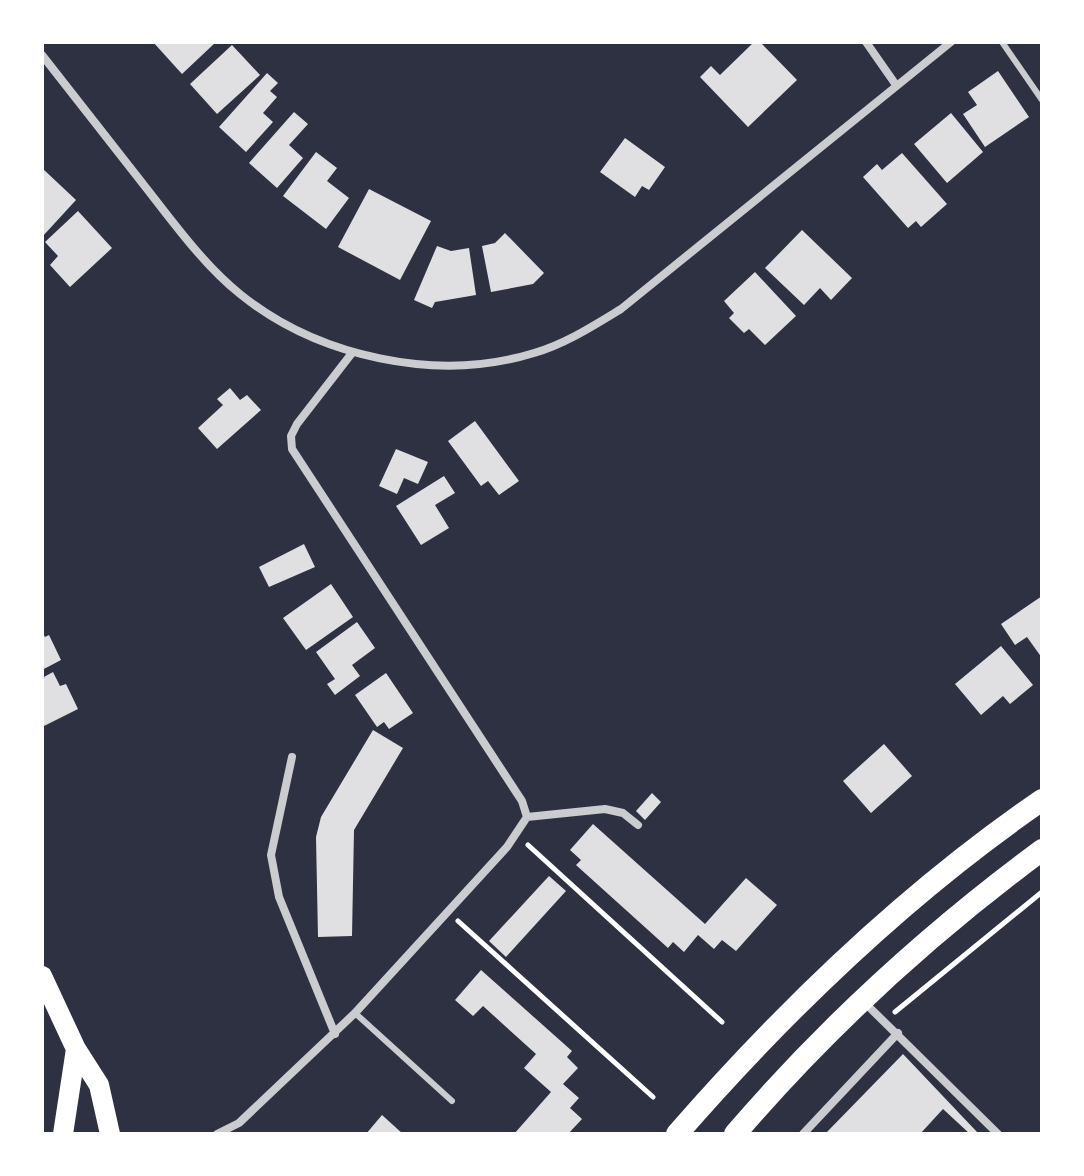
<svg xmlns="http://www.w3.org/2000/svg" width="1084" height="1176" font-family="Manrope,sans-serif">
	<rect width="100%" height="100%" fill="#2d3142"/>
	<path fill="#e0e0e3" d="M153 42H216L182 74Z
		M754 42H760L797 80 748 127 700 77 711 66 720 75Z
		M232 45 260 75 217 114 190 84Z
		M998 71 1029 117 985 147 963 114 977 105 968 92Z
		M267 73 278 83 270 91 277 97 263 113 273 122 246 152 219 127Z
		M294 112 308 124 289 145 303 158 277 188 249 163Z
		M951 113 983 152 947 183 914 144Z
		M625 138 665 167 649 190 642 186 635 197 600 172Z
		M316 152 337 168 327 181 349 198 326 229 283 196Z
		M902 153 947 204 921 227 916 221 908 228 863 177 877 164 882 170Z
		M42 168 76 200 42 237Z
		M369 189 431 221 400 280 338 247Z
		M78 211 112 248 70 287 50 265 58 256 45 242Z
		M802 230 852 278 831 300 820 288 804 305 765 268Z
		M505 233 544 273 533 284 491 292 482 246 495 243Z
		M437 246 451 251 469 248 476 295 435 302 432 308 414 300Z
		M755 272 796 316 765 345 749 329 744 333 729 318 734 313 724 301Z
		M230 388 240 400 247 395 261 410 217 449 198 428 223 405 217 399Z
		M475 421 519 481 499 495 488 481 481 486 448 441Z
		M396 449 428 462 418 484 404 478 397 494 379 486Z
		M444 476 455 493 435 505 449 528 421 545 396 506Z
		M304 544 315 567 269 587 259 567Z
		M331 584 353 617 306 650 283 618Z
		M1042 596V658L1027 637 1015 645 1001 624Z
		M357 622 375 648 352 665 360 676 335 695 327 684 335 679 316 652Z
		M42 632 45 637 49 635 61 660 42 670Z
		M1001 646 1033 685 1010 704 1003 696 981 715 955 684Z
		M53 672 60 686 66 684 78 709 42 727V678Z
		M386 673 413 713 389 729 384 722 377 727 355 695Z
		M373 730 403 748 354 830 352 936 318 937 316 837 321 817Z
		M884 744 912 776 871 813 843 781Z
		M652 793 661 802 645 820 636 811Z
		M593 824 705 924 746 878 777 905 736 951 722 940 714 949 698 935 684 952 673 942 668 948 576 865 581 860 570 850Z
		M549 876 566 891 506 957 489 941Z
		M481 970 572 1051 567 1057 578 1068 563 1084 579 1098 570 1108 582 1119 568 1134H514L551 1092 524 1068 536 1054 483 1006 473 1016 455 1000Z
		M903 1054 977 1132 975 1134H970L943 1109 920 1134H825Z
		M382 1115 403 1134H366Z"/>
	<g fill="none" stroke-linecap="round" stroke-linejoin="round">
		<path stroke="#fff" stroke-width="5" d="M528 845 722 1022
			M458 921 653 1097
			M895 1012 1042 892"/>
		<path stroke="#caccd0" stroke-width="6" d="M1002 42 1042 100
			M355 1013 452 1101"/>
		<path stroke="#caccd0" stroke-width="8" d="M866 42 896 85
			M42 55C77 100 112 145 147 189 175 225 205 266 240 294 318 357 437 383 534 353 565 344 593 326 621 309L951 42
			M292 757 271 855 279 897 335 1034
			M527 817 605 809 623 813 638 825
			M865 1003 998 1134
			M217 1134 239 1123 355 1013 507 847 527 817 522 801 292 449 291 436 297 424 352 353
			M803 1134 898 1033"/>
		<path stroke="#fff" stroke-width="20" d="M42 976 76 1049 99 1085 110 1134
			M63 1134 76 1049"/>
		<path stroke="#fff" stroke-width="22" d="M677 1134C786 1009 905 894 1042 800
			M735 1134C825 1029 931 932 1042 850"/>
	</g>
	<rect width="1084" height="1176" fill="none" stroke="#ffffff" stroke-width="88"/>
</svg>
